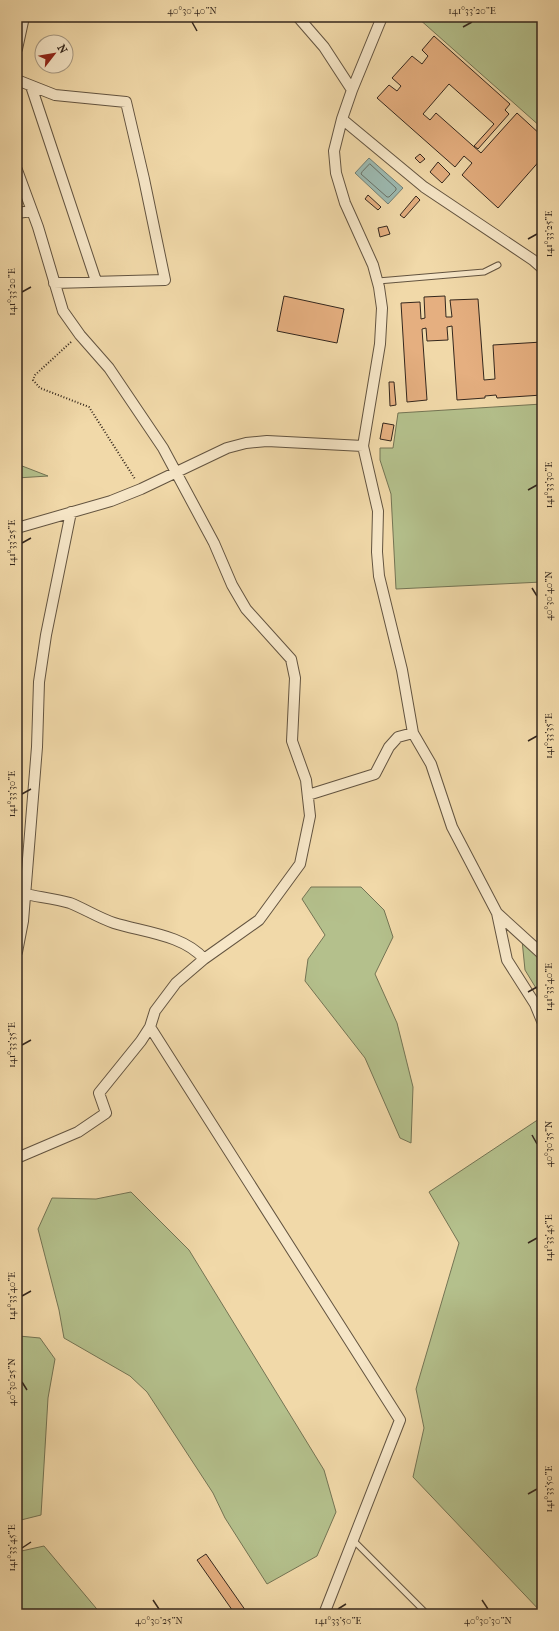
<svg xmlns="http://www.w3.org/2000/svg" width="559" height="1631" font-family="'IM FELL French Canon',serif">
	<rect width="100%" height="100%" fill="#f1d9a9"/>
	<filter id="stains"><feTurbulence type="fractalNoise" baseFrequency=".005" numOctaves="4"/><feColorMatrix values="0 0 0 0 .2 0 0 0 0 .09 0 0 0 0 .02 0 0 0 .5 -.17"/></filter>
	<radialGradient id="worn" r=".72"><stop offset=".6" stop-color="#630" stop-opacity="0"/><stop offset="1" stop-color="#630" stop-opacity=".3"/></radialGradient>
	<path fill="#b4c08c" stroke="#747454" d="M418 17H542V128L418 18Z
		M542 404V582L396 589 391 494 380 460V448H393L398 413Z
		M17 464 48 476 17 478Z
		M311 887H361L384 910 393 937 375 974 397 1023 413 1087 411 1143 400 1138 365 1058 305 981 308 959 325 935 302 899Z
		M522 940 542 961V998L525 970Z
		M542 1117V1613L413 1477 424 1428 416 1389 459 1243 429 1192Z
		M131 1192 189 1250 324 1470 336 1512 317 1556 267 1584 225 1518 213 1493 147 1392 130 1376 64 1338 59 1310 38 1229 52 1198 96 1199Z
		M19 1336 40 1338 55 1359 48 1398 41 1515 17 1521V1338Z
		M44 1546 101 1614H17V1552Z"/>
	<path fill="#9cb9b0" stroke="#727f75" d="M369 158 403 188 388 204 355 173Z"/>
	<g fill="none" stroke-linecap="round" stroke-linejoin="round">
		<path stroke="#687066" stroke-width="1" d="M370 164 396 188V190L389 197H387L361 174 362 172Z"/>
	</g>
	<path fill="#e5af80" stroke="#34271d" d="M434 36 510 104 505 110 509 114 478 149 474 146 494 124 449 84 423 114 430 120 436 113 481 153 517 113 542 136V158L498 208 462 175 472 163 464 156 455 167 377 98 389 85 397 91 401 86 392 78 412 56 422 64 428 56 422 50Z
		M420 154 425 159 420 163 415 158Z
		M438 162 450 174 442 183 430 172Z
		M368 195 381 207 378 210 365 199Z
		M416 196 420 200 404 218 400 215Z
		M387 226 390 234 380 237 378 228Z
		M284 296 344 309 337 343 277 331Z
		M445 296 446 317H452L450 300 478 299 484 380 495 379 493 345 542 342V395L497 398 496 395 485 396V398L457 400 452 326 447 327 448 340 427 341 426 328 422 329 427 400 407 402 401 303 420 302 421 319 425 318 424 297Z
		M389 382H394L396 405 390 406Z
		M383 423 394 425 391 441 380 439Z
		M206 1554 248 1614H235L197 1560Z"/>
	<g fill="none" stroke-linecap="round" stroke-linejoin="round">
		<g stroke="#635440" stroke-width="7">
			<path id="service" d="M378 281 484 272 498 265
				M353 1540 427 1614"/>
		</g>
		<g stroke="#635440" stroke-width="12">
			<path id="minor" d="M298 17 324 47 352 90
				M17 49 24 17
				M17 80 55 95 126 102 144 179 165 280 54 283
				M31 86 96 281
				M342 119 424 187 533 260 542 268
				M17 170 38 227 63 311 80 335 109 368 163 448 214 543 232 585 246 609 291 659 295 678 292 741 306 780 310 816 300 864 259 920 204 959 176 983 155 1011 150 1027 141 1041 99 1093 106 1113 78 1132 17 1158
				M17 213 32 211
				M363 446 378 511 377 552 379 576 402 670 413 733 431 764 452 827 497 913 542 954
				M17 528 111 501 141 489 227 448 246 443 267 441 363 446 380 344 382 308 379 287 373 265 345 203 336 173 334 151 342 119 352 90 382 17
				M308 795 375 774 389 747 398 737 413 733
				M25 894C39 897 56 899 70 903 85 909 99 918 114 923 143 932 184 935 204 959
				M497 913 507 960 535 1004 542 1021
				M17 952 23 921 37 747 39 682 46 635 71 512
				M150 1027 400 1420 324 1614"/>
		</g>
		<path stroke="#34271d" stroke-width="2" stroke-dasharray="1 2" stroke-linecap="butt" d="M71 342 35 375 33 380 40 388 89 407 135 479"/>
		<use href="#service" stroke="#f6e6c7" stroke-width="5"/>
		<use href="#minor" stroke="#f6e6c7" stroke-width="10"/>
	</g>
	<path fill="none" stroke="#34271d" stroke-width="1.5" d="M192 22 197 31M463 27 472 22M528 239 537 234M22 292 31 287M528 490 537 485M22 543 31 538M532 588 537 596M528 741 537 736M22 794 31 789M528 992 537 987M22 1045 31 1040M532 1135 537 1144M528 1243 537 1238M22 1296 31 1291M22 1382 27 1390M528 1494 537 1489M22 1548 31 1542M153 1600 159 1609M482 1600 488 1609M338 1609 346 1604"/>
	<rect width="559" height="1631" fill="none" stroke="#f1d9a9" stroke-width="44"/>
	<g transform="translate(54 54) rotate(59)"><circle r="19" fill="#f6e6c7" stroke="#a89a83"/>
	<path d="M0-3L7 15L0 10L-7 15Z" fill="#8f2418"/>
	<text y="-6" font-size="11" font-weight="bold" text-anchor="middle" fill="#34271d">N</text>
	</g>
	<rect x="22" y="22" width="515" height="1587" fill="none" stroke="#34271d" stroke-width="1.5"/>
	<g font-size="10" text-anchor="middle" fill="#34271d">
		<text x="192" y="14">40°30'40"N</text>
		<text x="472" y="14">141°33'20"E</text>
		<text transform="translate(548 234) rotate(-90)" y="4">141°33'25"E</text>
		<text transform="translate(11 292) rotate(-90)" y="4">141°33'20"E</text>
		<text transform="translate(548 485) rotate(-90)" y="4">141°33'30"E</text>
		<text transform="translate(11 543) rotate(-90)" y="4">141°33'25"E</text>
		<text transform="translate(548 596) rotate(-90)" y="4">40°30'40"N</text>
		<text transform="translate(548 736) rotate(-90)" y="4">141°33'35"E</text>
		<text transform="translate(11 794) rotate(-90)" y="4">141°33'30"E</text>
		<text transform="translate(548 987) rotate(-90)" y="4">141°33'40"E</text>
		<text transform="translate(11 1045) rotate(-90)" y="4">141°33'35"E</text>
		<text transform="translate(548 1144) rotate(-90)" y="4">40°30'35"N</text>
		<text transform="translate(548 1238) rotate(-90)" y="4">141°33'45"E</text>
		<text transform="translate(11 1296) rotate(-90)" y="4">141°33'40"E</text>
		<text transform="translate(11 1382) rotate(-90)" y="4">40°30'25"N</text>
		<text transform="translate(548 1489) rotate(-90)" y="4">141°33'50"E</text>
		<text transform="translate(11 1548) rotate(-90)" y="4">141°33'45"E</text>
		<text x="159" y="1624">40°30'25"N</text>
		<text x="338" y="1624">141°33'50"E</text>
		<text x="488" y="1624">40°30'30"N</text>
	</g>
	<rect width="100%" height="100%" filter="url(#stains)"/>
	<rect width="100%" height="100%" fill="url(#worn)"/>
</svg>
